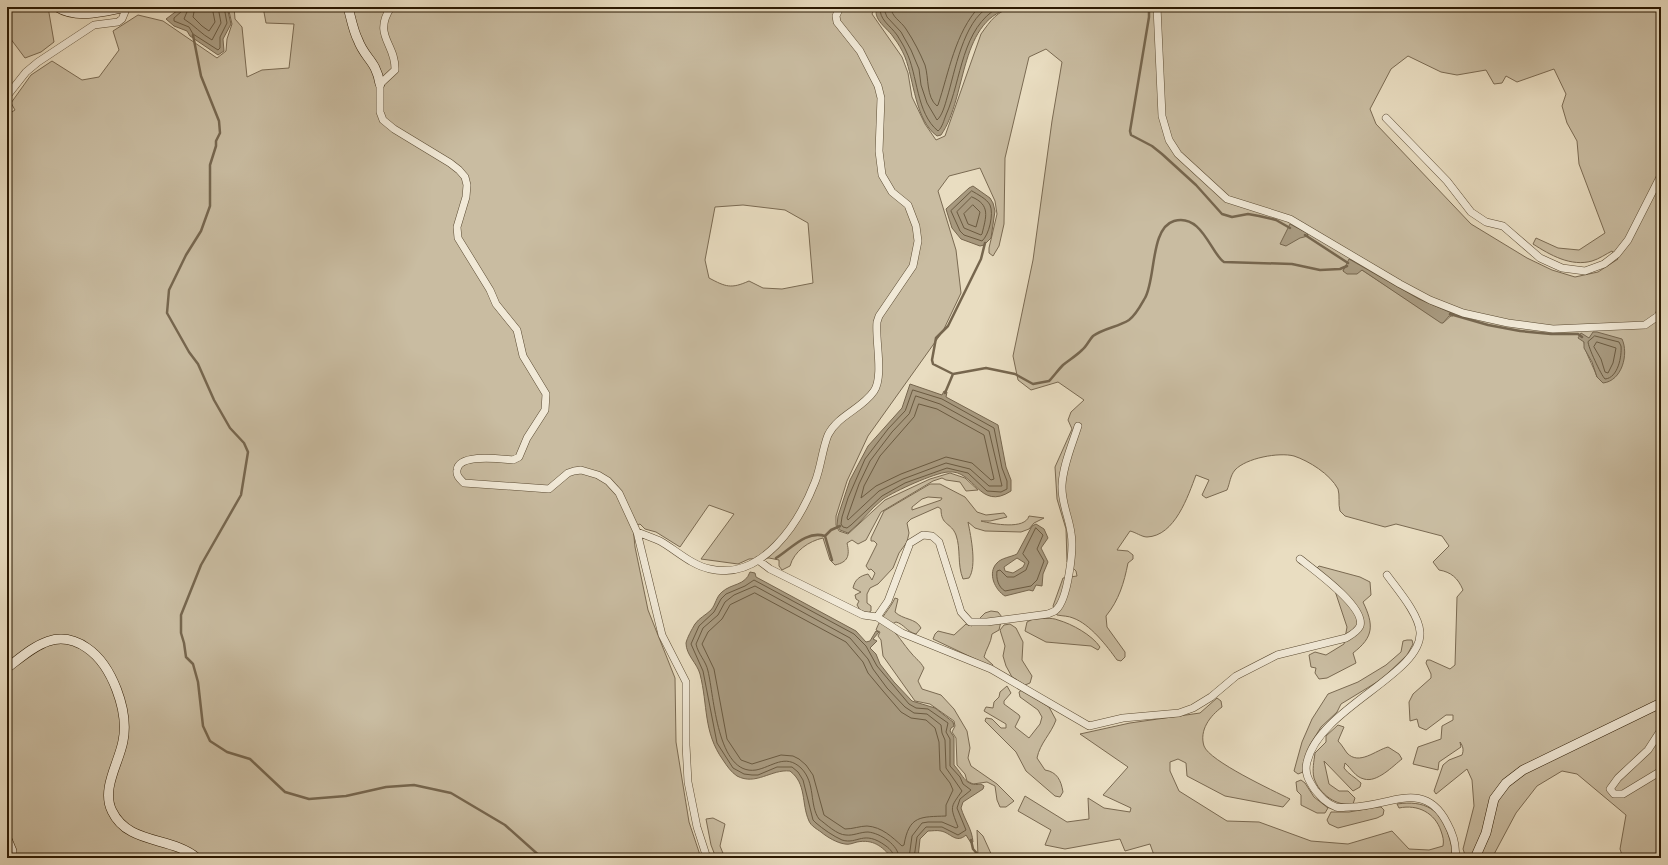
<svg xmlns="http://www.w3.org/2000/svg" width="1668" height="865" font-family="'IM FELL DW Pica',serif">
	<rect width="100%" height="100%" fill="#e9ddc1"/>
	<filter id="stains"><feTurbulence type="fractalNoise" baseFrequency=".005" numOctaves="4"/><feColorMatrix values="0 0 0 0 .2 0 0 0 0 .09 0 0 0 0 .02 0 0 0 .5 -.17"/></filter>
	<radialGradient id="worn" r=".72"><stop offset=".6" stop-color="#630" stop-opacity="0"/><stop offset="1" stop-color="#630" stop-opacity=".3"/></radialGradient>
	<path fill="#c9bca1" stroke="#7a6a52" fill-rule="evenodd" d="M7 7H48L54 42 41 52 25 58 7 34Z
		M228 7H234L235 19 242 27 247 77 262 70 289 68 294 24 266 23 263 7H875L872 14 902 57 908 73 912 97 925 124 936 140 945 136 981 34C991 20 997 11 1014 7H1661V858H1623L1620 849 1626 815 1577 774 1562 771 1537 786 1516 813 1492 858H1466L1463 849 1474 806 1472 780 1467 769 1436 794 1434 791 1443 765 1449 760 1462 755C1464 750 1463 746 1460 742L1461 747 1439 762 1438 770 1413 764 1418 747 1441 739 1442 726 1453 720V715H1446L1426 730 1419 727 1417 719 1410 721 1409 702 1413 694 1431 678V674L1426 663 1427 660H1430L1450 669 1455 665 1457 597 1463 590C1458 578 1451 572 1439 570L1433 562 1449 546 1442 536 1396 524 1385 527 1345 516 1340 511C1338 504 1340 495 1338 489 1330 474 1309 461 1294 456 1279 452 1246 458 1235 470 1230 476 1230 483 1227 490L1206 498 1202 495 1209 480 1196 475C1188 496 1175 536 1147 537 1142 537 1135 532 1130 531L1117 550 1128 551 1133 555V559L1128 563C1124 583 1119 600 1106 616L1107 627 1125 652V657L1121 661 1117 660C1107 646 1090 624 1073 618 1069 616 1062 616 1057 615L1053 606 1063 578 1077 576 1076 571 1067 562 1066 529 1057 499 1055 467 1072 429 1068 420 1071 412 1084 400 1058 382 1031 390 1018 380 1013 356 1033 260 1052 121 1062 62 1046 49 1029 57 1005 158 1004 224 999 246 993 256 989 253V248L997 214 995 201 980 168 949 176 938 191 956 250 961 293 943 331 868 436 847 481 836 516V525L839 531 848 534 885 500 930 479 950 473 965 478 978 490 966 491 960 482 946 480 942 478 933 481 881 512 866 540 858 544 852 540 847 543C850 556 848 562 835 565L830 560 823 538C809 541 794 551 790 566L782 570 779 566V560L769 558 749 559 738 564 701 559 734 514 709 505 680 547 656 532 645 529 640 524 633 527 635 547 648 610 675 678 676 742 689 822 701 858H7V115L15 110 11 103 31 75 52 61 82 80 99 77 119 50 113 31 138 15 163 21 217 58 226 51 227 39 232 24ZM1408 56 1441 72 1457 75 1486 70 1494 84 1502 83 1506 76 1517 82 1554 69 1566 94 1562 106 1567 123 1577 141 1579 164 1605 233 1579 250 1558 248 1536 238 1533 244C1550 255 1571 267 1592 261 1599 259 1606 254 1612 251L1618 259 1598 272 1575 277 1552 270 1527 258 1471 224 1376 124 1370 109 1391 69ZM743 205 785 210 808 223 813 283 782 289 763 288 749 281C731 289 726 287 709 278L705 260 715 207ZM1350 259 1419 299 1453 314 1443 323 1362 270 1343 271ZM1589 338 1597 377C1593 365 1585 353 1584 342Z
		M930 484H940L965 497 977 512 986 515 1004 513 1007 517 990 521H981C993 524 1025 530 1029 516L1044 518 1034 523 1029 529 1021 532 985 531 975 528 968 522C971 537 977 566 969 578L963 579C957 564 961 549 956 535 951 522 941 526 941 509L938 507 911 519 907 523 909 533 907 542 899 553 893 568 878 584 870 588 867 594V603L871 606V611L868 613 860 610 857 605 859 601 856 599 855 595 861 592 853 588C855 579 860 576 868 574L872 580 875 573 871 569 869 570 866 566 877 544 874 541H871V538L884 511ZM928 497 942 498 941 500 912 510V507L922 499Z
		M1319 566 1360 577 1370 582 1371 595 1363 602C1374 625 1374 637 1353 653L1356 663 1327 678 1319 679 1315 673 1316 668 1311 667 1309 655 1315 652 1326 655 1344 644 1347 627 1336 594 1331 580 1317 568Z
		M895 598 898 599 895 612C903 620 916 618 921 628L916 634C907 632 904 624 896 622L888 626C898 634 903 644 912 654 916 659 920 661 924 668L918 681 922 689 941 695 954 709 967 731 970 748 968 758 971 766 997 784 1014 801 1006 807H1000L997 800 995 786 987 782 973 784 967 781 965 774 957 765 956 738 952 732 955 726 954 721 930 704 915 701 883 656 881 640 878 636 880 632 876 630C880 618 890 609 895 598Z
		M991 611 998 612 1002 617 999 630 992 634C991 643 986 649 984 657L993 665 992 667 933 639 935 634 938 631 954 635 966 624 972 626 985 613Z
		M1033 619C1041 619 1051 617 1058 620 1072 624 1092 635 1100 647L1098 650 1091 646 1046 642 1025 631 1027 622Z
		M1010 624 1016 628 1023 642 1022 660 1032 676 1030 683 1025 685 1012 677 1006 666 1003 656 1005 646 1000 630 1004 625Z
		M1407 640H1412L1413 644 1407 655 1382 679 1341 704 1337 712 1321 727 1310 745 1303 772 1298 774 1294 771 1302 742 1312 719 1328 694 1358 682 1386 665 1401 652 1403 641Z
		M1007 686 1011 693 1004 701V704L1019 715 1020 717 1015 727 1029 738 1040 724 1042 717 1038 710 1020 697 1019 692 1022 690 1049 707 1056 720C1051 734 1040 743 1037 758L1045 770C1057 772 1061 780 1063 792L1060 797 1055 796 1026 771 1016 752 985 721 986 718 992 719 1001 728H1006V724L984 711 986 707 993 708 994 702 999 697 1000 692Z
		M1217 698 1221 701 1222 707C1210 716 1199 730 1204 746 1209 761 1274 791 1290 799L1283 807 1225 796 1187 776 1186 763 1178 759 1170 762V771L1179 791 1227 821 1259 822 1311 841 1348 844 1392 831 1409 849 1429 850 1443 846C1444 840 1443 837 1441 831 1435 813 1418 804 1399 808L1397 804C1425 800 1441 809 1449 837 1451 844 1453 850 1451 858H1155L1150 844 1125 851 1120 839 1065 849 1045 845 1051 830 1018 811 1025 796 1067 822 1089 819 1088 798 1104 808 1130 812 1131 808 1103 795 1128 767 1080 734 1130 723 1200 713Z
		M1338 725 1344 727 1338 741C1342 745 1344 749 1347 753 1359 766 1376 750 1388 747L1399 754 1402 759C1393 766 1377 783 1364 779 1355 777 1351 768 1345 763L1344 768C1348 774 1355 777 1361 783L1360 787 1353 791 1324 761 1329 784 1339 791H1348L1355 798 1353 804C1337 807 1319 794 1314 778 1312 770 1314 761 1315 753L1326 742V736Z
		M1301 780 1305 783 1314 797 1328 808 1325 813H1317L1301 805V795L1297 791 1296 782Z
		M1377 807H1381L1384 810 1383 815 1377 818 1338 828 1329 824 1327 820 1331 812H1349Z
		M713 818 725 824 720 846 725 858H716L711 845 706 819Z
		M977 830 983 836 993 858 978 857Z"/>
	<path fill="#a89a80" stroke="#76664e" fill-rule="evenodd" d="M182 7H227L231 24 223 39 224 51 218 55 190 36 187 31 174 26 166 19Z
		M877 7H1015C958 17 968 96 941 135L937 136C915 120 914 80 905 57 902 50 898 43 894 38 888 28 872 20 877 7Z
		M973 186 990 198 993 203 995 211 991 238 984 245 980 246 961 239 952 228 946 209 969 188Z
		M1290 224 1307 233 1308 236 1300 238 1286 246 1280 244Z
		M1349 259 1419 299 1454 314 1453 316H1449L1443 323H1441L1362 270 1357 274H1347L1343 271Z
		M1593 332H1597L1622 339C1629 354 1622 381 1603 383L1597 377 1592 362 1584 348V342L1578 338 1581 333 1589 338Z
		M910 384 942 395 944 391 947 392 946 397 998 425 1006 467 1011 480V491C979 512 975 469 948 472 934 473 895 491 883 499 870 509 861 523 848 533L840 530 837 525 838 516 850 480 868 446 902 408Z
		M1036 524 1044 529 1048 538 1041 548 1048 562 1043 574 1042 586 1036 585 1033 591 1029 590 1005 596C995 590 987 573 997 563 1001 558 1011 557 1017 554L1032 526ZM1017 558 1025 563 1023 567 1013 573 1005 571 1004 567Z
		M750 572 755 573 756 577 856 631 866 642 870 641 876 631 879 632 873 639 877 641 870 648 876 654 880 664 894 682 912 701 935 708 953 722 954 726 951 728 950 731 954 737V765C964 776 965 787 981 784L984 786 983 789 963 802 961 808C965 821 972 829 973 842L971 843 966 835C956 844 951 833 941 831 937 830 932 831 928 831L920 839 918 858H892C882 846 873 839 857 842 853 843 849 845 845 844 837 843 827 837 821 832 817 829 811 826 809 821 801 803 807 784 790 771 771 769 756 786 737 776 731 772 727 766 723 760 703 732 708 705 700 674 697 663 686 655 686 643 687 638 692 629 695 624 699 618 706 615 711 610 716 604 716 597 722 592 732 583 745 586 750 572Z"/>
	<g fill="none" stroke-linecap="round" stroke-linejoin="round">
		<path stroke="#6a5a41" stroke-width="1" d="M184 7 182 11 174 18V21L189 27 193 34 218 50 220 48V37L227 23 224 7
			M189 7 184 19C194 25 201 34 212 40L221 23 218 7
			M195 7 193 17 202 26 209 31 215 22 212 7
			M880 7C879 20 890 25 897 35 900 40 904 46 906 51 918 75 916 113 938 131 942 128 944 120 946 115 962 79 961 28 999 7
			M885 7V12L887 17 901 32 911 50 919 69 921 85 927 103 937 120C942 116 945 105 947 98 955 72 963 21 989 7
			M891 7C891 17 901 21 906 29 914 41 920 53 925 65 929 78 926 97 937 106L938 105C949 72 955 33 979 7
			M972 191C977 194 987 199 990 205 994 214 989 235 982 241L964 235 960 231 951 211Z
			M972 197C991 205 986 217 982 234L981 235 964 228 957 212Z
			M973 205 980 212 976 227 968 224 964 214Z
			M1595 336 1619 342 1621 346C1622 356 1618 378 1605 379 1601 375 1588 347 1588 342Z
			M1597 342 1616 348 1613 363 1608 373 1605 372 1601 359 1594 347Z
			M913 390 942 399 994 428 1002 468 1007 481V489L1001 492 987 491 968 473 947 468 905 483 882 496 851 525 847 528 843 527 841 524 842 517 848 498 865 459 888 429 905 411Z
			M916 396 940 404 989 431 1002 486H989L970 469 946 463 903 479 879 491 848 520 847 518 859 484 870 461 892 432 909 414Z
			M919 404 937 409 984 435 994 479 991 480 972 463 946 457 901 474 876 486 861 498 864 486 880 456 914 417Z
			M1036 528 1043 535 1037 549 1044 561 1037 580 1031 586 1005 591C998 587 996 578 997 571L1000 570 1007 577H1014L1026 570 1029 562 1023 554Z
			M755 593 846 642 863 662 868 673 883 691 901 712 911 718 926 720 935 728 939 742 940 770 950 783 953 790 946 805V816C921 817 909 815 904 845L902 846C892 837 882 827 867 826 860 826 853 829 845 829L824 815 813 775 806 765 799 759 793 756 781 755 752 764 741 760 727 739 714 669 702 644 708 632 722 619 730 605Z
			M894 858C894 853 890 849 886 846 863 829 858 845 842 840 833 836 823 829 816 823L813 820 803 780 798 772 792 767H777L758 775H752L744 774 733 768 717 743 703 671 691 644 699 626 714 612 721 599 726 594 745 586 754 580 854 634 866 646 877 666 909 704 916 708 928 709 948 723 946 732 950 739V766L960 777 963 784 971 790 960 799 957 808 966 830 958 835 942 827H926L917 837 914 858
			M899 858C899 845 880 833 868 832 860 832 853 836 846 835 837 835 826 824 819 819 809 805 816 783 801 768 785 753 772 767 756 770 717 776 714 695 708 671 706 661 698 654 696 644L703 628 718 615 725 602 734 595 755 586 850 638 868 659 873 669 887 688 905 707 914 713 927 714 941 725 942 733 945 740 946 768 962 791C950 808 950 806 958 827L956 828 942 822H928L922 823 912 836 909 858"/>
		<path stroke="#76664e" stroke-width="2.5" d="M1149 7V17L1130 131 1131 135 1152 146 1162 154 1196 185 1222 214 1232 217 1248 214 1259 216 1276 220 1290 228
			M193 35 201 76 219 121 220 133 216 141V146L210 165V206L201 231 186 255 169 290 167 313 189 352 198 364 214 400 230 428 244 443 248 452 241 495 201 565 181 615V633L184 643 186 657 193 664 198 682 203 726 210 741 227 752 250 759 285 792 309 799 346 796 386 787 414 785 451 793 505 825 542 858
			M1305 235 1348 263
			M985 243 981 259 948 326 936 338 932 360 933 364 953 374 986 368 1015 374 1033 384 1049 381C1054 376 1058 370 1063 365 1069 360 1076 356 1082 350 1087 346 1089 340 1093 336 1104 328 1118 327 1129 320 1136 315 1141 305 1145 298 1156 279 1150 228 1174 221 1202 213 1211 254 1224 262L1292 264 1320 270 1340 269 1347 266
			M1450 314 1488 325 1520 331 1551 334H1578L1582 337
			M945 393 953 374
			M825 536 832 560
			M776 558C791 549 806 530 825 536L831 530 840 526
			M971 840 973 849 981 858"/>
		<g stroke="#5a4a32" stroke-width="8">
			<path id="street" d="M391 7C372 36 396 43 395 70L380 84V112L383 120 394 129 450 163 459 170 465 177 467 185 466 197 457 227 458 238 490 290 496 304 517 330 523 356 546 394 545 410 527 438 519 457 513 460C500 459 459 453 457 470 456 476 460 479 464 483L549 489 568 473 574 471 581 470 598 475 608 481 619 493 637 532 662 635 686 682V745L688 782 697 827 707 858
				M1157 7 1162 116 1169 140 1178 154 1227 199 1290 219 1400 284 1430 300 1463 313 1508 323 1553 329 1645 325 1658 316 1661 310
				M7 96 26 72 38 62 94 25 118 22 122 19 127 7
				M1386 118 1447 181 1471 212 1486 222 1503 226 1540 258 1562 268 1585 271 1604 264 1617 254 1628 240 1661 175
				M637 532C645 535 653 538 660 541 676 550 691 565 710 569 762 581 799 523 815 482 821 467 822 450 828 435 838 415 862 409 874 391 884 376 875 340 877 322L879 316 913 266 918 241 916 226 908 205 892 192 882 175 879 151 881 98 878 86 860 51 837 22 836 16 840 7
				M758 560 770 569 863 615 877 617 902 633 991 669 1089 726 1123 718 1179 713 1193 708 1211 697 1236 676 1277 655 1346 638C1351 635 1357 632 1360 626 1366 607 1314 570 1300 559
				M1387 575C1397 589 1419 614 1420 632 1423 674 1319 708 1307 762 1304 773 1309 781 1315 790 1321 797 1327 804 1336 807 1340 808 1346 807 1351 807 1389 807 1424 778 1447 823 1453 834 1457 846 1455 858
				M877 617 888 601 910 543 923 535 932 536 939 542 961 612 970 622H987L1048 614C1050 613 1054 612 1056 610 1068 599 1074 549 1071 533 1069 517 1061 502 1062 485 1063 465 1072 445 1078 426
				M1661 730 1648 750 1618 778 1610 789 1614 794H1623L1661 771"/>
		</g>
		<g stroke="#2b1902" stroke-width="10">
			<path id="secondary" d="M57 7C78 20 105 11 127 7
				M348 7C351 18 353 30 358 40 365 59 376 60 380 84
				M7 668C32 649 55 626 87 648 112 665 129 711 123 741 119 763 101 789 112 811 128 845 171 836 197 858
				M7 839 12 851V858
				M1475 858 1486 833 1494 799 1506 783 1523 770 1661 703"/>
		</g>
		<use href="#street" stroke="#f1e9d7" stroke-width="7"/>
		<use href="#secondary" stroke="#f1e9d7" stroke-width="9"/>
	</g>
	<rect width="1668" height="865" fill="none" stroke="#e9ddc1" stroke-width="24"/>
	<rect x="8" y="8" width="1652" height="849" fill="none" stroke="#2b1902" stroke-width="2"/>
	<rect x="12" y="12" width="1644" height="841" fill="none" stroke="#2b1902"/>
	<rect width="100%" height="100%" filter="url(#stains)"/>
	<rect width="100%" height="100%" fill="url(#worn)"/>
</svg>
